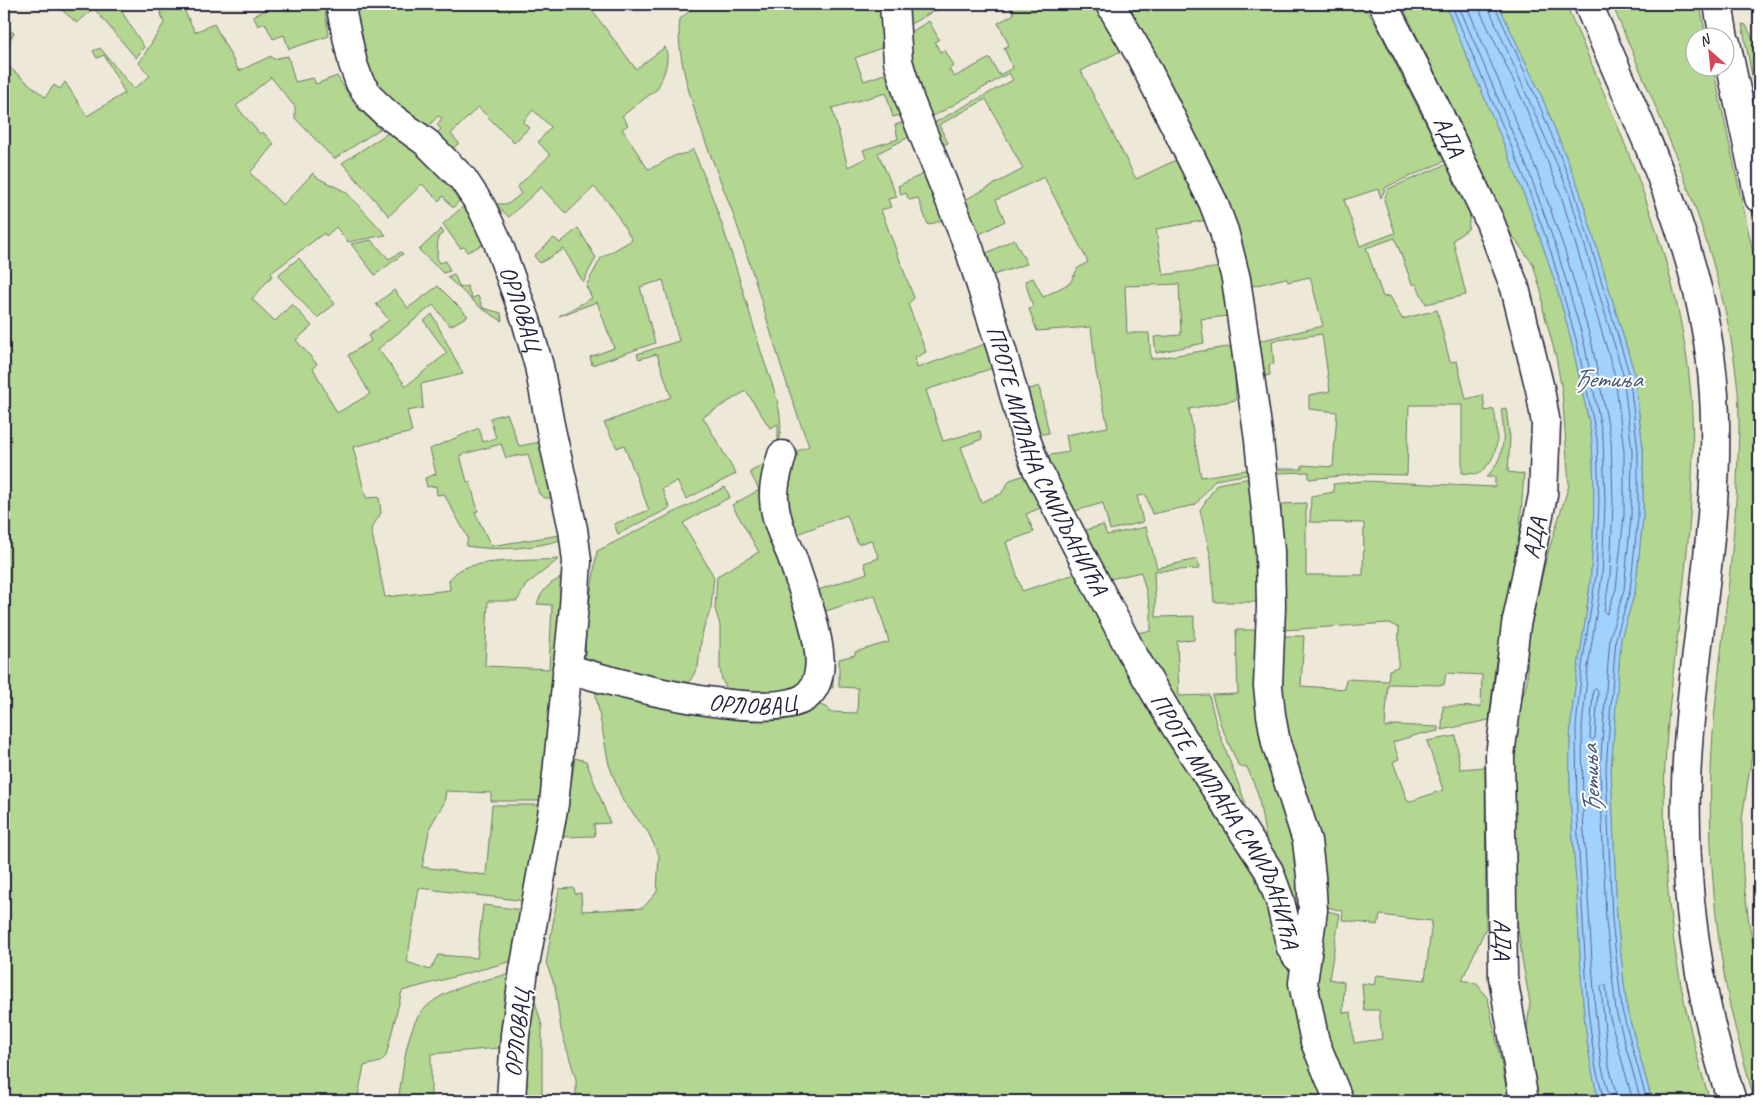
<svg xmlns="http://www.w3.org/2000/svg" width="1763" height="1105" font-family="Caveat,sans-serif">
	<rect width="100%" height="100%" fill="#eee8d9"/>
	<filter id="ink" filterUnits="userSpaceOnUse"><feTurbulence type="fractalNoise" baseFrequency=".02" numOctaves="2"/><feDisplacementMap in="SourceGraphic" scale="10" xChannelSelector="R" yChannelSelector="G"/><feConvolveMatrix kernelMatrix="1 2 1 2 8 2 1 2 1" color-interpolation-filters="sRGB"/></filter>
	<g filter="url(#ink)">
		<path fill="#b3d690" stroke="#6a7c66" d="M55 4H85L91 11 77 23Z
			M90 4H117L144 47 136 58Z
			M162 4H181L195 32 214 24 239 71 271 56 273 59 288 56 295 82 313 78 316 84 337 76 356 106 380 129 334 159 295 118V107L271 77 236 106 260 134 263 132 274 144 250 173 283 205 313 173 318 178 346 192 386 235 348 242 336 227 326 236 324 233 271 273 272 276 252 299 275 321 292 304 312 326 296 340 317 364 313 368 337 413 370 394 348 355 371 341 368 336 389 320 376 304 394 290 408 308 438 286 468 316 450 326 433 305 378 349 406 386 447 353 424 321 432 314 463 374 421 384 423 408 407 411 412 432 353 447 366 498 379 497 381 513 371 529 385 597 450 590 449 580C452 577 456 572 460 570 479 559 535 561 559 559L526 585 517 601H488L485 666 549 669 552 605 537 604C542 590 549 583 563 577L542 801H491V793L446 791 444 803 430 827 422 867 486 875 492 805H542L525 901 419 888 407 962 430 970 438 955 477 958 483 905 523 910 516 960 402 991 386 1056 380 1062 364 1066 357 1101H4V63L45 97 54 85 60 89 65 82 87 116 125 93 104 55 97 58 93 51 100 48 134 89 150 76 139 63 164 23 158 5Z
			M278 4H324L329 36 289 49 284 35 273 39 265 23 258 26 253 16Z
			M351 4H587L636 69 665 47C671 58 663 78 657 89L622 116 628 125 622 129 648 169C659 166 665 160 674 156 682 153 687 155 693 149 721 214 740 280 760 348 768 377 788 414 778 445V424L770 428 746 391 703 417 736 474 686 499 677 481 662 489 670 508 618 534 614 524 649 510 624 445 617 448 604 423 671 397 657 354 639 359 637 354 679 341 663 280 640 287 655 343 592 365 590 357 614 348 597 302 559 316 592 298 586 286 601 258 632 240 611 205 594 187 566 214 541 187 509 217 495 204H508L521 194 517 187 550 155 538 142 551 127 533 110 523 122 529 128 514 143 478 107 451 134 459 143 451 150 433 137 441 129 437 125 442 118 438 116 425 130 370 81Z
			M689 4H885L881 48 855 58 864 81 890 72 904 114 893 117 886 93 832 108 848 167 866 158 863 150 898 139 895 125 907 121 911 136 878 153 897 197 888 199 891 207 881 210 914 298 908 304 926 352 915 358 917 368 985 344 993 368 926 390 943 441 980 431 982 439 961 447 981 502 1001 494 1010 480 1028 474 1045 506 1026 514 1034 532 1006 542 1022 591 1075 574 1072 564 1251 858 1292 970C1288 1016 1309 1059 1324 1101H576V1079L561 1030 555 986 546 963 559 889 574 888 575 894 581 893 582 911 643 908 657 892 659 855 648 832 623 801 609 765 595 691 791 713 820 705 828 708 829 712 857 713 858 688 839 687V659L855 655V652L889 642 875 595 820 613 833 655V688H824L818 590 867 573 864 563 879 558 871 540 858 544 847 515 797 534 781 507 793 453 809 446C780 372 762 297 736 222 718 170 672 73 680 19L692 9Z
			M908 4H947L905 27Z
			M1009 4H1096L1123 50 1081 71 1136 179 1178 159 1207 220 1156 229 1163 275 1221 267 1229 316 1201 319 1204 343 1156 353 1154 337 1181 335 1179 284 1125 286 1127 333H1149L1151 359 1234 346 1236 400 1189 409 1201 477 1246 470 1250 474 1215 480 1195 505 1152 514 1146 495 1137 496 1143 522 1110 530 1103 503 1075 511 1071 510 1045 456 1069 452 1066 435 1108 427 1096 372 1091 327 1037 331 1029 309 1033 307 1025 281 1033 278 1043 297 1070 283 1078 268 1088 262 1044 177 996 200 1005 221 978 235 961 202 1023 169 986 99 939 125 948 143 939 148 930 125 1013 80 1009 73 927 120 906 35 929 21 939 39 935 42 940 52 945 50 954 66 949 69 954 77 990 58 999 75 1013 68 1004 48 1009 45 998 23 1014 14Z
			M1125 4H1361L1373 19 1445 161 1386 187 1381 198 1378 189 1344 200 1360 246 1395 233 1384 200 1388 189 1447 164 1470 214 1468 229 1453 240 1466 295 1426 304 1416 284H1412L1395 238 1366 248 1383 297 1390 296 1402 319 1437 310 1450 362 1457 361 1466 399 1483 395 1485 411 1494 409C1498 436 1502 456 1478 474L1462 473V405H1409L1407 475 1361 474 1309 479V472L1276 473V469H1302V465L1333 467 1337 412 1309 409V395L1330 391 1322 334 1272 341 1274 364 1269 365 1270 375 1264 376 1258 341 1323 326 1310 277 1288 282 1286 278 1249 287 1231 211 1155 54Z
			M1401 4H1445C1495 126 1553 245 1579 376 1583 398 1590 420 1592 442 1595 485 1594 530 1591 573 1587 623 1575 673 1571 724 1567 780 1573 838 1577 894 1581 963 1581 1033 1599 1101H1539L1526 1035 1530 1003 1522 959 1514 896V761L1521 702 1527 682 1528 637 1546 559 1569 485 1562 391 1556 357 1543 309 1542 295 1533 264 1508 230 1458 119Z
			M1498 4H1566C1619 130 1680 257 1691 395 1699 505 1678 613 1668 722 1656 850 1672 979 1710 1101H1652L1627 1010 1617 920 1611 769 1621 638 1635 592 1643 517V450L1634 372 1579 189 1541 95Z
			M1612 4H1700L1706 37 1696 38V68H1713L1759 280V709L1742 819 1743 875 1749 923 1759 974V1097L1754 1099C1746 1068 1737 1037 1730 1006 1711 913 1706 815 1714 720 1722 632 1736 544 1738 456 1739 432 1740 407 1737 382 1723 249 1663 126 1612 4Z
			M1742 24 1746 25C1763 56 1759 78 1759 112Z
			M4 27 14 33 4 49Z
			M388 133 419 153 462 198 453 208 443 196 439 201 422 184 389 216 342 163Z
			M925 173 945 219 928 225 918 198 909 200 906 193 901 195 898 186Z
			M467 203 487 243 467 252 465 247 460 248 443 224Z
			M578 228 596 258 583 282 564 249 540 263 534 256 554 238 560 243Z
			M441 229 444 233 438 237 437 258 440 263 446 261 450 271 443 273 419 250Z
			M1014 239 1027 264 990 276 983 255Z
			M371 240 389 259 401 252 403 254 375 275 351 244Z
			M299 258 335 304 317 318 280 278 279 274Z
			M454 274 460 288 467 286 472 298 478 296 483 308 501 313 502 321 481 308 447 277Z
			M1039 386 1049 433 1037 435 1027 390Z
			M1506 408 1510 439 1508 472 1524 474 1519 540 1495 667 1489 720 1442 730 1443 706 1481 707 1482 675 1446 673 1444 685 1388 684 1385 728 1395 725 1438 727V731L1424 734 1423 733 1393 742 1399 759 1393 762 1408 802 1443 790 1427 741 1456 736 1460 769 1485 767 1486 928 1462 980 1477 984 1488 999 1509 1101H1353C1338 1063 1317 1022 1317 980 1316 957 1323 933 1327 911L1340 914 1329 979 1344 982 1343 1013 1351 1012 1354 1043 1382 1039 1379 1010H1364L1362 983 1374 985 1376 975 1425 980 1432 921 1380 915 1378 925 1342 920 1343 911 1327 907 1324 862 1316 821 1285 725 1281 689 1283 636H1304L1301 686 1345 689 1346 679 1388 681 1389 670 1398 667 1399 628 1389 623 1284 630 1279 504 1306 503V575H1363L1364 523 1310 522 1311 496 1334 492 1333 484 1363 481 1495 487V477H1486C1506 459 1505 434 1501 409Z
			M507 413 519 446 540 442 553 498H545L539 494 528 454 506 458 501 444 460 455 467 482H470L478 511 475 512 491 546 560 535 561 540C529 549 498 551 466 546L468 538 444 494 437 495 436 486 427 487 425 478 436 474 430 449 479 428 483 442 496 438 490 418Z
			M770 461 813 664 797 691 729 693 722 680 720 669V625L715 609 717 576 759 552 732 505 759 490 750 472Z
			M1251 478 1257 552 1259 602H1214L1211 558 1200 510 1217 484Z
			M725 487 730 497 683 523 714 577 711 608 702 634 698 667 687 686 585 661 586 625 597 551Z
			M1103 525 1107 535 1146 527 1157 568 1197 559 1199 569 1154 571 1156 617 1194 616V640L1177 641 1179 696 1209 695 1216 724 1245 802 1244 810 1187 725 1133 633 1151 631V610L1141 572 1106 580 1082 531Z
			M1236 630H1257L1295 839 1300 902 1299 919 1267 845 1258 794 1247 767H1239L1220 723 1212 695 1238 694Z
			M575 758 586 761 610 823 594 824 595 836 562 837Z
			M513 973 499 1048 431 1054V1100L442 1101H398C402 1078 405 1043 415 1022 431 989 482 981 513 973Z
			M532 990 542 1026V1101H520Z"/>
		<path fill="#a1d2fe" stroke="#6e8cb0" d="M1445 4H1498L1541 95 1579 189 1634 372 1643 450V517L1635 592 1621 638 1611 769 1617 920 1627 1010 1652 1101H1599C1581 1034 1581 963 1577 894 1573 838 1567 780 1571 724 1575 673 1587 623 1591 573 1594 530 1595 485 1592 442 1590 420 1583 398 1579 376 1553 245 1495 126 1445 4Z"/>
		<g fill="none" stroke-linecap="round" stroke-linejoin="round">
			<path stroke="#556889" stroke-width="1" d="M1451 4 1523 174 1551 252 1577 343 1597 439 1599 502 1596 575 1582 666 1576 727 1577 817 1588 1010 1595 1064 1604 1101
				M1458 4 1529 172 1557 250 1584 342 1603 438 1605 502 1602 576 1588 667 1582 727 1583 816 1595 1009 1601 1063 1610 1101
				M1466 4 1536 169 1564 248 1591 340 1611 440 1613 502 1610 576 1604 612 1607 614 1616 589 1624 516V451L1615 376 1561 195 1524 103 1481 13 1480 4
				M1487 4 1569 192 1623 374 1632 451 1631 517 1624 590 1610 637 1600 769 1606 921 1616 1011 1641 1101
				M1494 4 1536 97 1574 190 1629 373 1638 451V517L1630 591 1616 638 1606 769 1612 920 1622 1010 1647 1101
				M1596 688 1598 691 1595 738 1592 740 1590 738 1593 690Z
				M1618 1101 1608 1062 1601 987 1603 984 1606 986 1609 1014 1633 1101"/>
			<g stroke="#22223b" stroke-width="31">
				<g id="minor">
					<path id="s1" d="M340 4 353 64 360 83 371 99 387 114 427 143 463 179 481 206 497 240 526 320 539 366 550 425 573 529 577 561 574 606 554 804 524 970 515 1035 511 1101"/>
					<path id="s2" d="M894 4 898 61 910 101 969 248 1002 351 1027 442 1037 469 1132 653 1177 729 1269 871 1280 901 1291 948 1297 957 1305 961"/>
					<path d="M1110 4 1140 55 1213 202 1224 231 1236 279 1259 440 1270 551 1271 607 1268 686 1271 715 1276 743 1307 841 1311 876 1313 910 1303 983 1315 1042 1339 1101"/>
					<path id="s3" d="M1383 4 1434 104 1490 222 1515 288 1540 389 1546 424 1543 495 1516 625 1500 756 1503 977 1524 1101"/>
					<path d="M1718 4 1724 38"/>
					<path d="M1726 43 1759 198"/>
					<path id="s4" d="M567 668C608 682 779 727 809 694 828 674 817 637 811 614 805 595 798 575 792 557 784 537 775 520 774 499 773 484 778 469 782 455"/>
				</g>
			</g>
			<g stroke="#22223b" stroke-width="31">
				<path id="major" d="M1588 4C1641 129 1706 257 1714 395 1722 526 1690 653 1686 784 1683 891 1699 999 1732 1101"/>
			</g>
			<use href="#minor" stroke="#fff" stroke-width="28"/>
			<use href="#major" stroke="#fff" stroke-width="28"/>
		</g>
	</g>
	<g text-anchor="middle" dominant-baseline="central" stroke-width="4" stroke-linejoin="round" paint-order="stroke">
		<g font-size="24" fill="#22223b" stroke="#fff">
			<text stroke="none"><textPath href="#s3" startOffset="148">АДА</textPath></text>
			<text stroke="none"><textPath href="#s1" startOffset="366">ОРЛОВАЦ</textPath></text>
			<text stroke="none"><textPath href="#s2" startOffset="484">ПРОТЕ МИЛАНА СМИЉАНИЋА</textPath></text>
			<text transform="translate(1534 538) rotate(-79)">АДА</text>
			<text stroke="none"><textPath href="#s4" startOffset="190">ОРЛОВАЦ</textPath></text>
			<text stroke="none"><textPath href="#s2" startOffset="889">ПРОТЕ МИЛАНА СМИЉАНИЋА</textPath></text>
			<text stroke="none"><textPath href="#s3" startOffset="972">АДА</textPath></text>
			<text transform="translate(517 1033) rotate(-84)">ОРЛОВАЦ</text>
		</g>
		<g font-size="25" font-style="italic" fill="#485776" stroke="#fff">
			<text x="1607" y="379">Ђетиња</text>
			<text transform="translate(1591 780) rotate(-93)">Ђетиња</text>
		</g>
	</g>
	<rect width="1763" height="1105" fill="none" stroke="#fff" stroke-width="20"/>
	<rect x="10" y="10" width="1743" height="1085" fill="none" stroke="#22223b" stroke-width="2" filter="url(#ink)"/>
	<g transform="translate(1710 52) rotate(333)"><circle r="24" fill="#ffffff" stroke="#a7a7b1"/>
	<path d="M0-4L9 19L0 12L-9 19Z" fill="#d1495b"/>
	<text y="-8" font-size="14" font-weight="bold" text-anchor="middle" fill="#22223b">N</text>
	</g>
</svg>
